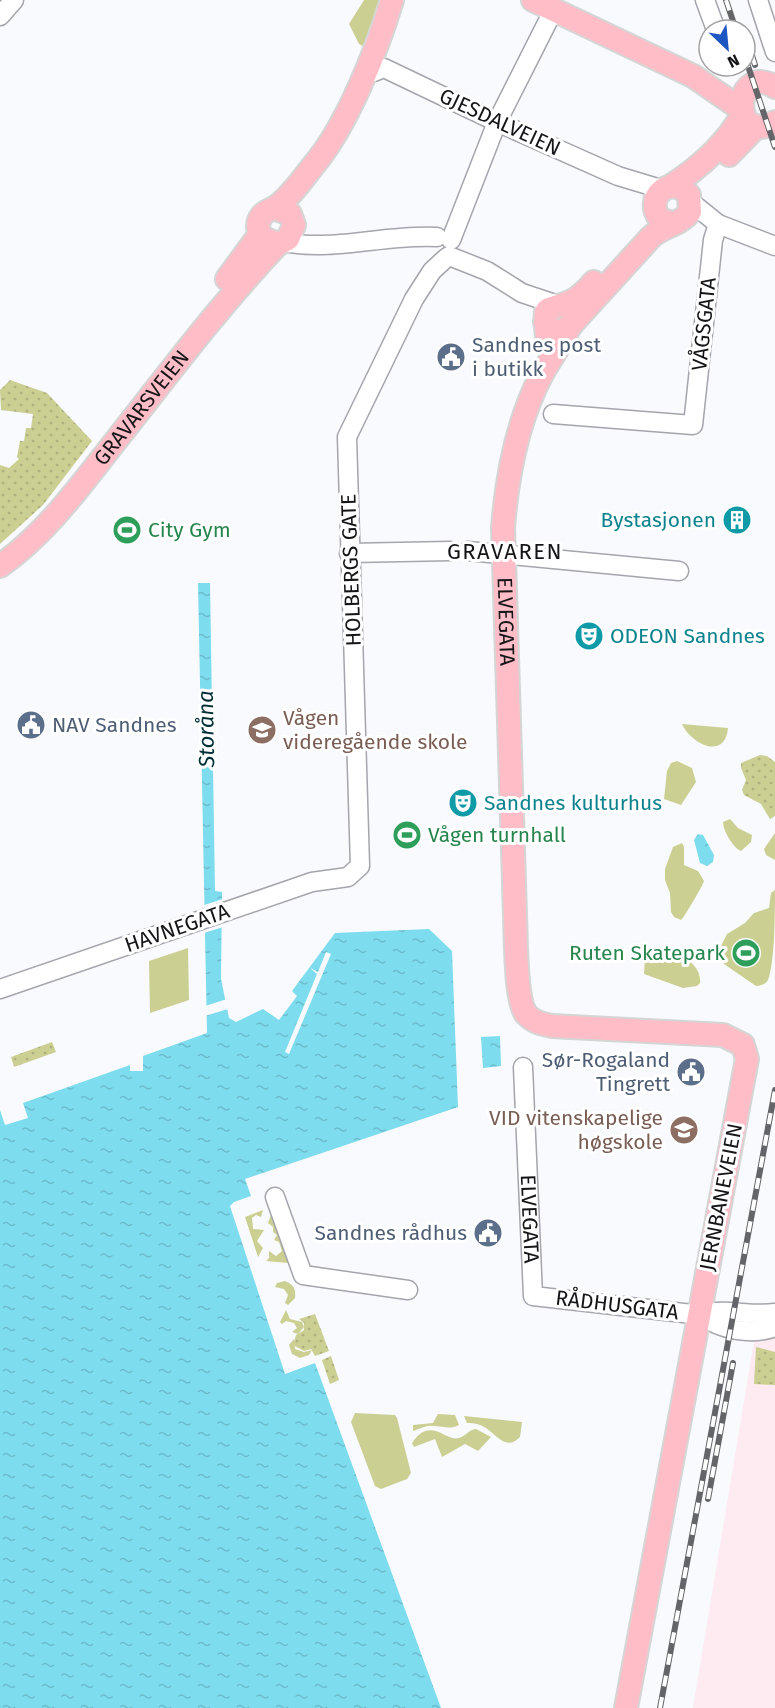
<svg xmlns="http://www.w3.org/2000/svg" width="775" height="1708" font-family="'Fira Sans',sans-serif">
	<defs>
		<pattern id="park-dots" width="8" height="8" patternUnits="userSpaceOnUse" patternTransform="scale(1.5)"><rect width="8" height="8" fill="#cccf92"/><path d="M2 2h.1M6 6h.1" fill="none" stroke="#aeb17d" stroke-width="1.8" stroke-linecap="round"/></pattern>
		<pattern id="water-ripples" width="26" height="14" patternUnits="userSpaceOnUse" patternTransform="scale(1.5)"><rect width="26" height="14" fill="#7ddcee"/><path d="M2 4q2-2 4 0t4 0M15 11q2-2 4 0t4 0" fill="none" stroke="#6bbccb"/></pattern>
	</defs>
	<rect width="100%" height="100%" fill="#f8fafe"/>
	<path fill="#feeaf1" d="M775 1327V1708H693L754 1341Z"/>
	<path fill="#cccf92" d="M364 0H388L368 49 359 44 349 24Z
		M682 724 728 728C725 761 691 744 682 724Z
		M677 761 692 768 696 782 681 805 664 799 667 771 671 763Z
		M730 819 738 828 752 835 751 842 741 851C733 848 723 830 723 822Z
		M775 833V860L766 855 764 849Z
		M682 843 684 847V865L698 871 704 881C703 885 684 918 681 920L674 917 671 912 670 893 665 880V869L673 847Z
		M775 890C775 911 775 963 768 980 765 985 761 985 756 986L724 964 719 950 727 934 745 923 754 913 769 908 771 893Z
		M188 948 189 1000 150 1013 149 961Z
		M666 951C681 953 702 965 700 983L697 986 683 988 644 974 645 959Z
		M263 1210 261 1217 256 1215 252 1218 253 1229 264 1230 257 1241 263 1248 258 1257 245 1217Z
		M272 1212 290 1262 288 1263 266 1261 269 1258V1251L276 1256 282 1251 279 1242 274 1240 277 1235 273 1232V1227L268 1223Z
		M285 1281C294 1285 296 1289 295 1298L288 1305 285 1303 288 1295 284 1289 275 1287 277 1283Z
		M286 1310 290 1319 302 1322 304 1327 298 1334 292 1332 297 1328 294 1323 286 1321 282 1324 280 1322Z
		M294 1339 295 1349 304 1352 312 1350 309 1355 300 1358 292 1354 289 1345Z
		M355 1413 395 1415 397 1418 411 1473 407 1479 381 1489 375 1486 351 1422Z
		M438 1414 455 1415 459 1425C449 1430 444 1426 433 1426 426 1425 420 1429 413 1431V1425L433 1423Z
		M464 1416 522 1422 520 1437C506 1451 498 1436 486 1428 480 1424 474 1423 467 1423Z
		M476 1429 491 1437 478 1451 465 1444 442 1457 435 1439 414 1447 412 1443C430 1415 446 1442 459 1438 466 1436 468 1430 476 1429Z"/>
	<path fill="url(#park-dots)" d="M10 380 47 393 92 441 43 505 0 544V465L9 468 19 459 17 457 20 441H24L26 428H31L33 414 1 410 0 390Z
		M760 755 767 756 775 762V816L770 819 761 804 744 795 742 790 746 780 741 768V763Z
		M52 1042 56 1052 14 1067 11 1057Z
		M315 1314 329 1351 315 1356 311 1349 304 1351 293 1345 296 1335 304 1330V1323L299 1319Z
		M756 1347 775 1352V1385L754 1384Z
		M331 1356 339 1380 330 1384 322 1360Z"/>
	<path fill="url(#water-ripples)" d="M198 583H210L215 891 222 892 221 979 229 1018 236 1022 263 1009 279 1020 297 996 292 991 335 933 429 929 452 951 458 1107 245 1179 251 1196 234 1202 230 1206 285 1374 315 1363 441 1708H0V1110L5 1125 28 1118 23 1103 130 1065V1071H143V1056L207 1033Z
		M698 834 703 835 714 855 713 862 707 866 700 863 694 840Z
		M500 1036 501 1066 483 1068 481 1037Z"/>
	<path fill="#f8fafe" d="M223 899V927L201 934V906Z
		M326 952 331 954 289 1054 285 1052 317 974 310 968 318 972Z
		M227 999 228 1009 205 1016V1006Z"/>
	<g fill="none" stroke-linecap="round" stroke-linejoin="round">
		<g stroke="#a4a5ad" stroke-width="21">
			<g id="minor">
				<path d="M705 0 716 30"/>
				<path d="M758 0 775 52"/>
				<path d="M0 16 14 0"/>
				<path d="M374 72 384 68 497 122 618 176 661 189"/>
				<path d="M692 203 718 224 775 246"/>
				<path d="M451 240 497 122 550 17"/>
				<path d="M284 242C335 252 385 234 437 237"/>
				<path d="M449 256 487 271 522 293 555 304"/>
				<path d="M553 414 693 425 713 240 718 224"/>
				<path d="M468 551 679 571"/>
				<path d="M349 553 451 551"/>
				<path d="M0 989 312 882 348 877 360 866 347 437 414 299 432 271 446 258"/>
				<path id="s1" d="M523 1067 533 1296 701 1315C727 1307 748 1317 775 1313"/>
				<path d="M275 1197 303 1275 408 1290"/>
				<path d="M701 1315C720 1330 752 1336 775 1327"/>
			</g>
		</g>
		<g stroke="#d5d5d5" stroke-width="26">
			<g id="major">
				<path d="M533 0 693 76 741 109"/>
				<path d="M775 87C733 61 730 148 775 122"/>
				<path d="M729 155 757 126"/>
				<path d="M671 186C699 168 726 144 743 114"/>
				<path d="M274 208 290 214 294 225 288 239 278 244 263 238C258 232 256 224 261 217 264 211 271 210 276 207 290 197 303 179 313 166 347 126 377 50 392 0"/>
				<path d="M227 279 260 234"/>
				<path d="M545 322 549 328 558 332 570 326 651 237C663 226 680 225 690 212L689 195C671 174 643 197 660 219L674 224"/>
				<path id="s2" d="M570 326C562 343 551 358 542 374 517 421 507 476 503 528L515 915C516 935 515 999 526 1014 533 1022 542 1024 552 1026L723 1035 743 1045 747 1059 626 1708"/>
				<path d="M547 337C543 299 545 314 572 301 580 297 588 289 594 282"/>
				<path id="s3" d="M0 566C48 532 82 483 118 438 170 372 220 305 278 244"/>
			</g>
		</g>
		<use href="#minor" stroke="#fff" stroke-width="18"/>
		<use href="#major" stroke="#ffbec7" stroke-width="22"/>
		<g stroke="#646568" stroke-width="6">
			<path id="rail" d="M726 0 736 30
				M745 34 755 65
				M745 57 775 147
				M708 1499 733 1363
				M660 1708 775 1090"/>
		</g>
		<use href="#rail" stroke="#fff" stroke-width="4" stroke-dasharray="11" stroke-linecap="butt"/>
	</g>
	<defs>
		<g id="civic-disc" transform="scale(1.5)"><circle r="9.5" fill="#5c6f8a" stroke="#fff"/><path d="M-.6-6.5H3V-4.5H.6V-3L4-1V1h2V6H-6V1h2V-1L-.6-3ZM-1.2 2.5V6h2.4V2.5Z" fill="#fff"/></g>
		<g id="building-disc" transform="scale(1.5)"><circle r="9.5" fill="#0f9aa8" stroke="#fff"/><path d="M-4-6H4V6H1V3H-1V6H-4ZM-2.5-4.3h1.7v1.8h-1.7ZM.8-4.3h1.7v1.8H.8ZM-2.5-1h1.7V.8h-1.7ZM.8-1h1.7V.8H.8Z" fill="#fff"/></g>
		<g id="stadium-disc" transform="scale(1.5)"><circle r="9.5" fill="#2e9e5b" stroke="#fff"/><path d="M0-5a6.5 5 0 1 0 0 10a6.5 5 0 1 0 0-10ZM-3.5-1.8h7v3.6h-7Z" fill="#fff"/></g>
		<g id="theatre-disc" transform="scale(1.5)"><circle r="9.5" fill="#0f9aa8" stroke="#fff"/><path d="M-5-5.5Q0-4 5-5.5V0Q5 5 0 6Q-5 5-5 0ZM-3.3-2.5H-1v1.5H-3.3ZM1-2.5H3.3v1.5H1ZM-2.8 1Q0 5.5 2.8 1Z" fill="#fff"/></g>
		<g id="school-disc" transform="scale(1.5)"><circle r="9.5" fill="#8d6e63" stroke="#fff"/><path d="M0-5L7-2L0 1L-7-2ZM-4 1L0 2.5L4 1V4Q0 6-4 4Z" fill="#fff"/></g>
		<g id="university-disc" transform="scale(1.5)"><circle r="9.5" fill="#8d6e63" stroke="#fff"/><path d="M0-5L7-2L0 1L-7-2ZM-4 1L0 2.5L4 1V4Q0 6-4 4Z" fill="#fff"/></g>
	</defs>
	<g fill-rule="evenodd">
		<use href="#civic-disc" x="451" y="357"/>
		<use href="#building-disc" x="737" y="520"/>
		<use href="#stadium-disc" x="127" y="530"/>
		<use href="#theatre-disc" x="589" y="636"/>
		<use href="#civic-disc" x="31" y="725"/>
		<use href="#school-disc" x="262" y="730"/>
		<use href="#theatre-disc" x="463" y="803"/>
		<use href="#stadium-disc" x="407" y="835"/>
		<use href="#stadium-disc" x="746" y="953"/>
		<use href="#civic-disc" x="691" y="1072"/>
		<use href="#university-disc" x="684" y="1130"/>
		<use href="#civic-disc" x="488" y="1233"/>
	</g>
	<g text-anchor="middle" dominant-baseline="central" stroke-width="6" stroke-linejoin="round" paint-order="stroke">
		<g font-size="21" fill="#151518" stroke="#fff">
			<text transform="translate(500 122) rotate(25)">GJESDALVEIEN</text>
			<text transform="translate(704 324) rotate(-84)">VÅGSGATA</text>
			<text stroke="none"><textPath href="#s3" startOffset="213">GRAVARSVEIEN</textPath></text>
			<text transform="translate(351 570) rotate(-92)">HOLBERGS GATE</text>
			<text stroke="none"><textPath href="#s2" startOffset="309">ELVEGATA</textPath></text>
			<text transform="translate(177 928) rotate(-19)">HAVNEGATA</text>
			<text transform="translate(721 1197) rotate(-79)">JERNBANEVEIEN</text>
			<text stroke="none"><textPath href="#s1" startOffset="152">ELVEGATA</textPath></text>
			<text transform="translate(617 1305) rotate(7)">RÅDHUSGATA</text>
		</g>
		<g font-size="21" fill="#4e5e75" stroke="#fff" text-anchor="start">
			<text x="472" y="345">Sandnes post<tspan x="472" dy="24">i butikk</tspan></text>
			<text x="52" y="725">NAV Sandnes</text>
			<text x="670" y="1060" text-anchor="end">Sør-Rogaland<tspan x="670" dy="24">Tingrett</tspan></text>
			<text x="467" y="1233" text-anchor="end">Sandnes rådhus</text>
		</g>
		<g font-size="21" fill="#0d838f" stroke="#fff" text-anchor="start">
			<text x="716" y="520" text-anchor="end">Bystasjonen</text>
			<text x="610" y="636">ODEON Sandnes</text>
			<text x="484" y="803">Sandnes kulturhus</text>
		</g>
		<g font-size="21" fill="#27864d" stroke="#fff" text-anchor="start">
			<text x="148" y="530">City Gym</text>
			<text x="428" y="835">Vågen turnhall</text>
			<text x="725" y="953" text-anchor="end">Ruten Skatepark</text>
		</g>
		<g font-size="21" fill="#785e54" stroke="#fff" text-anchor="start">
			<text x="283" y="718">Vågen<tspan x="283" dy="24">videregående skole</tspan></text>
			<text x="663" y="1118" text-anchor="end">VID vitenskapelige<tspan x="663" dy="24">høgskole</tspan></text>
		</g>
		<g font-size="22" letter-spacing="1.5" fill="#151518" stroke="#fff">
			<text x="505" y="551">GRAVAREN</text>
		</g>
		<g font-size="22" font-style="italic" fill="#003037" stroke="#fff">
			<text transform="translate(206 729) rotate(-91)">Storåna</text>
		</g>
	</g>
	<g transform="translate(727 48) rotate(154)"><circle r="28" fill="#ffffff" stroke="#a1a1a3" stroke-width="1.5"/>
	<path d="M0-4.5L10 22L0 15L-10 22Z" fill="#1e56c2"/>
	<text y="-9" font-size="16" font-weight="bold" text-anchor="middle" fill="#151518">N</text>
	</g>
</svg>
